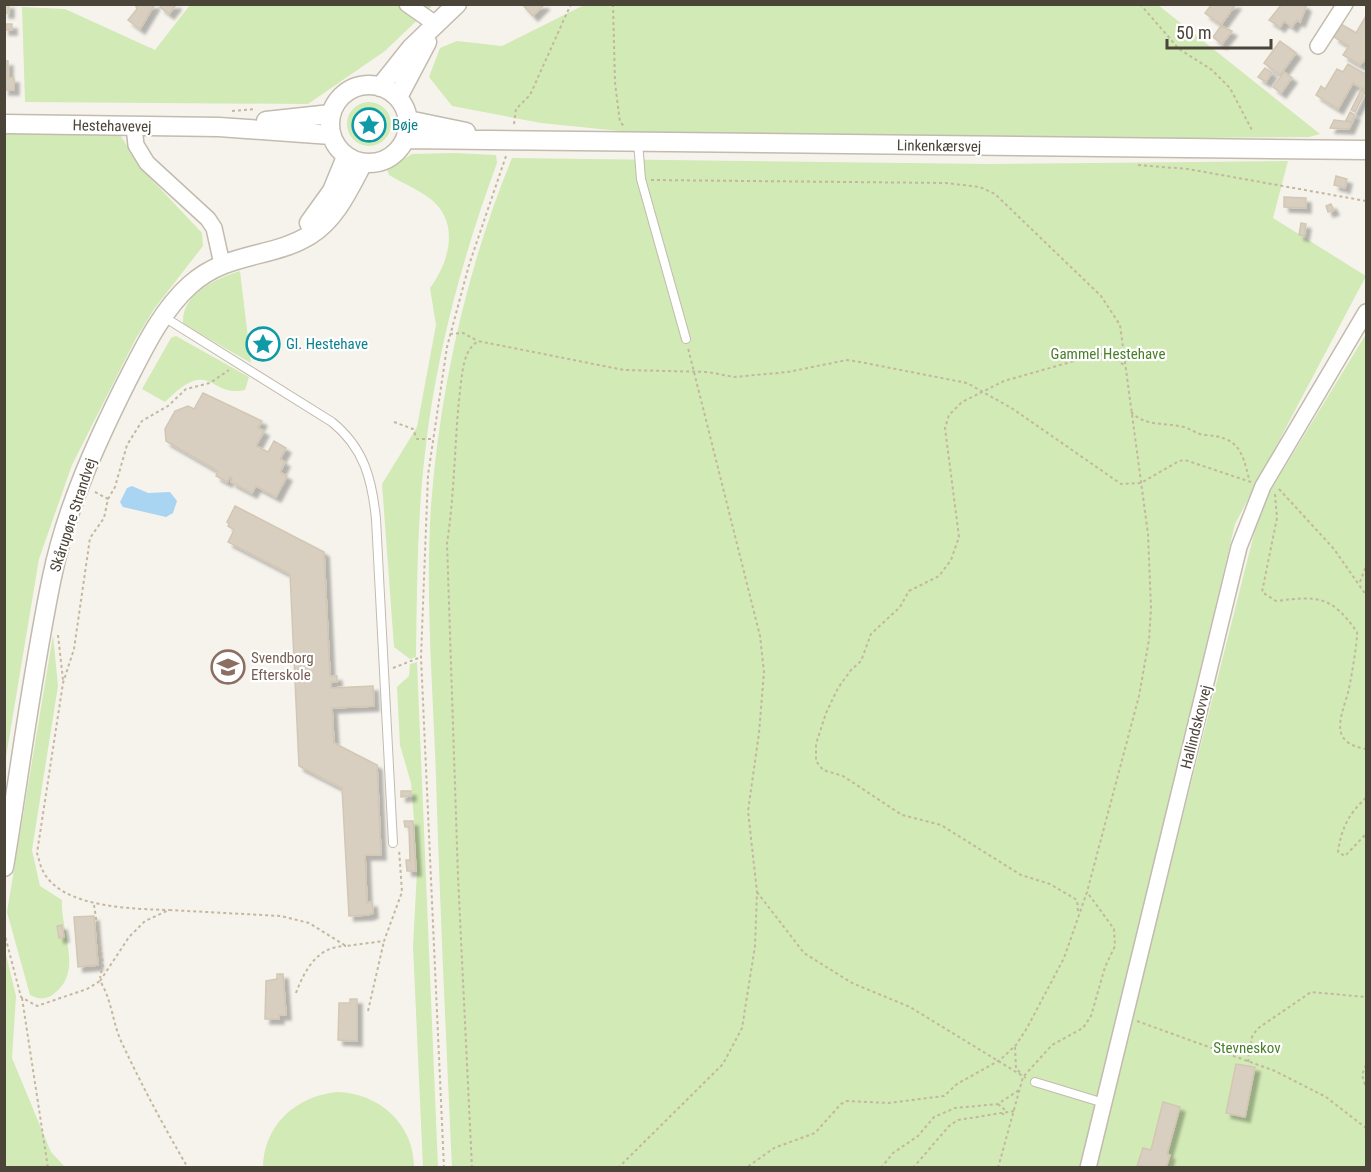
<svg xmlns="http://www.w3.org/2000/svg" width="1371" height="1172" font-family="'Roboto Condensed',sans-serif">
	<defs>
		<filter id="shadow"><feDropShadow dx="5" dy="5" stdDeviation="1.5" flood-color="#0004"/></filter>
	</defs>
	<rect width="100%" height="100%" fill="#f6f3ec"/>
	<path fill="#d2eab5" d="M190 5H433L385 51 308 104 25 102 22 7 65 9 155 50Z
		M584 5H1158L1320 134 1309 137 996 140 659 135 541 123 452 106 429 77 440 48 457 41 502 46Z
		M347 124a22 22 0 1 1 44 0a22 22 0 1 1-44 0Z
		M5 133 121 136 139 166 202 233 203 246 154 309 135 340 72 465 39 559 5 763Z
		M455 153 496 155 497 163C463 255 436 354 425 453 417 520 417 589 416 657L410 659 394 647 382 484 417 427 436 325 430 288C447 265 459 230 437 205 425 192 404 184 389 175L387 169 412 154Z
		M512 158 989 164 1288 161 1273 218 1366 276 1235 524 1081 1167 452 1168C446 1038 440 908 436 778 433 688 425 596 431 506 440 388 467 267 512 158Z
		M240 271 251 363 183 324C181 294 215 279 240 271Z
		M1366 334V1167L1094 1168 1261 506Z
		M176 336 249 377 245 390C208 398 212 355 165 402L142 389 171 338Z
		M53 635 58 686 32 850 40 886 62 900C60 930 83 970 56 992 47 1000 40 1000 30 995L7 912Z
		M417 662 438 1168 423 1167 413 946 417 871 414 820 411 783 400 745 397 687 409 676 410 664Z
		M5 950 16 996 12 1058 51 1152 65 1167H5Z
		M337 1092C379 1093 414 1124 414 1167H263C264 1125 296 1096 337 1092Z"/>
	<path fill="#a9d4f2" d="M132 486 148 493 170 492 177 501 173 513 166 517 123 507 120 502 127 488Z"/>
	<path fill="#d8cfc1" stroke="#d3c7b4" stroke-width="1.5" filter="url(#shadow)" d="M4 4H9V13H4Z
		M135 4H155L140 29 128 20 137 9Z
		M162 4H176V5L169 14 160 7Z
		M522 4H544V5L533 16Z
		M1212 4H1236L1221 25 1205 13Z
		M1282 4H1303L1306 7 1300 22 1297 20 1292 27 1284 21 1280 27 1269 20Z
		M1366 16V59L1360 65 1343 55 1349 46 1334 37 1341 24 1356 33Z
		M4 24H12V30H4Z
		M1221 26 1232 31 1222 44 1213 37Z
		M1280 41 1296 53 1280 75 1264 63Z
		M4 61H8V78H14V90H4Z
		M1348 64 1365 74 1366 71V87L1364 90 1353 83 1338 109 1316 95 1321 86 1325 89 1337 69 1343 72Z
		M1265 68 1272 73 1266 82 1258 77Z
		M1284 72 1292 78 1281 93 1273 87Z
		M1361 90 1365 92 1355 112 1351 110Z
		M1350 112 1355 115 1349 129 1330 128 1334 120 1351 122 1346 120Z
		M1336 176 1347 179 1345 188 1334 185Z
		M1284 197 1306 198V208L1284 207Z
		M1331 204 1334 210 1328 212 1326 206Z
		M1301 223 1306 224 1304 236 1299 235Z
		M203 393 262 421 258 428 264 431 256 446 268 452 274 441 286 448 280 459 285 462 280 472 287 476 276 497 256 486 252 493 231 482 232 479 230 477 227 482 216 476 218 471 166 441 165 429 175 411 188 406 194 409Z
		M235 506 324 552 330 676H337V682H331V688L373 686 374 706 332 708 334 743 377 765 381 855H365L367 903 372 902 373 913 368 915 349 916 342 788 299 766 290 574 228 542 234 530 228 526 229 524 227 522Z
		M401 791H411V796L401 797Z
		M404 821H413L416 871H407L406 860H410L409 827H405Z
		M94 916 98 965 78 967 74 917Z
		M62 925 64 937 59 938 57 926Z
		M277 974H283L286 1015H279V1019H265L266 981 277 979Z
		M350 999H357V1041L338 1040 339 1003H350Z
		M1236 1064 1255 1067 1245 1117 1226 1113Z
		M1163 1102 1180 1107 1167 1154 1170 1155 1166 1168 1137 1166 1143 1148 1151 1150Z"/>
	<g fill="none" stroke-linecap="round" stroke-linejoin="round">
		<g stroke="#c2bbae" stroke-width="10">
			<path id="service" d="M638 142 641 179 686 339
				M164 317 332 422C364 448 372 479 376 519L393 843
				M1035 1082 1104 1103"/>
		</g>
		<g stroke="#c2bbae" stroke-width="18">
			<path id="minor" d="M407 4 437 25
				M1318 46 1345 4
				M134 127 136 145 147 163 208 219 214 228 222 264
				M1088 1168 1239 547 1263 486 1366 312"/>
		</g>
		<g stroke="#c2bbae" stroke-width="21">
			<path id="tertiary" d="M330 124a39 39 0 1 1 78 0a39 39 0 1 1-78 0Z
				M380 87 411 48 457 4
				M398 97 427 42
				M408 120 466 132
				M266 121 331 114
				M4 124 219 127 331 135
				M406 139 1366 150
				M309 223 332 191 346 157
				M4 867C20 771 32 673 52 577 66 509 95 445 126 383 143 350 161 311 190 285 228 251 271 259 310 235 336 219 349 189 363 163"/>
		</g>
		<path stroke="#c4b79f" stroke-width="2" stroke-dasharray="3 3" stroke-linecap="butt" d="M613 4 615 83 620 122 624 126
			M1140 4 1179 49 1212 70 1230 88 1253 132
			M232 111 256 109
			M514 124 516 109 530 95 571 4
			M1138 165 1188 169 1366 201
			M651 180 946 183 980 187 995 194 1101 296 1120 325 1148 534 1151 608 1149 640 1139 696 1087 892 1064 958 1027 1028 1016 1045 1000 1060 957 1084 944 1096 888 1103 847 1101 841 1104 815 1133 774 1148 746 1168
			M450 334 463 333 478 341
			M1131 412C1146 427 1164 422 1184 427 1191 429 1198 435 1205 435 1238 437 1242 450 1249 479
			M394 422 413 429 417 439H431
			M1279 489 1334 549 1366 595
			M95 492 108 499 104 518 90 538 74 649 63 683 37 853C39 859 40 866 43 871 61 908 134 909 169 910
			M1275 494 1277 518 1262 592 1276 601C1318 596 1331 595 1357 632 1358 638 1350 688 1347 696 1339 722 1331 743 1366 749
			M108 499 115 487 127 445 142 421 168 406 186 389 210 383 229 370
			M1360 582 1366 566
			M58 635 63 680
			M393 668 421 657
			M1366 798C1349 813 1341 829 1338 852L1345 856 1366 834
			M757 892 804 953 852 983 910 1007 1026 1078
			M94 905 103 964 100 978
			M1078 911 1077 900 1050 884 1021 875 941 825 902 815 843 776 823 770 816 761V744L826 713 838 688 851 670 861 661 871 634 900 607 909 591 939 576 951 560 959 537 945 428 949 415 962 402 1004 381 1099 354 1109 355 1124 365
			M4 932 21 997 37 1006 87 989 100 981C112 1000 112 1021 121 1041 141 1084 164 1127 188 1168
			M100 981 129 937 145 921 169 910 281 916 309 923 346 946 384 941 402 892 399 849
			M296 993C305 969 318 946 346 946
			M22 998 48 1168
			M368 1011 384 941
			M1137 1021 1275 1071 1326 1097 1366 1128
			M1015 1047 1016 1068 1022 1075
			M1248 1062 1252 1037 1257 1029 1311 992 1366 997
			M1366 1065 1362 1075 1366 1088
			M998 1104 1004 1109 1003 1115
			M444 1168 421 657 428 475 447 347 469 265 506 156
			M472 1168 458 877 447 543C456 485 454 426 463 368 465 357 469 347 478 341L624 370 708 372 734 377 788 372 847 360 860 362 967 383 1013 409 1121 484 1141 483 1179 461 1185 460 1251 482
			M618 1168 723 1064 742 1028 755 946 757 892 748 811 759 733 764 672 760 636 688 348
			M881 1168 893 1153 918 1136 934 1117 955 1108 998 1104 1019 1090
			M913 1168 949 1126 958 1120 1014 1111
			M998 1168 1023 1077 1052 1045 1083 1028 1091 1016 1105 967 1115 946 1114 929 1087 892"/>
		<use href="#service" stroke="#fff" stroke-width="8"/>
		<use href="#minor" stroke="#fff" stroke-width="15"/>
		<use href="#tertiary" stroke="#fff" stroke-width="18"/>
	</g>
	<defs>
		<g id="sight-ring" transform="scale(1.725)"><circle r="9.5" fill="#fff" stroke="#0f9aa8" stroke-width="1.5"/><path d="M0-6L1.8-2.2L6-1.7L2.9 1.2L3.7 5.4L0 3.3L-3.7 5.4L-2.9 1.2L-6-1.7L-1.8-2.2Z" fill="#0f9aa8"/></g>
		<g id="school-ring" transform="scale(1.725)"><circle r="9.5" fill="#fff" stroke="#8d6e63" stroke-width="1.5"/><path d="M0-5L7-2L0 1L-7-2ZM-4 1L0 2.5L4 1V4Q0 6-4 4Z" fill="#8d6e63"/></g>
	</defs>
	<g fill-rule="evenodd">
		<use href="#sight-ring" x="369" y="125"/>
		<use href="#sight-ring" x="263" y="344"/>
		<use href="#school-ring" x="228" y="667"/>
	</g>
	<g text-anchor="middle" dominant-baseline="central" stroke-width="4.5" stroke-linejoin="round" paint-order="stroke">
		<g font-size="15" fill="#0d838f" stroke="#fff" text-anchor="start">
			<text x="392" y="125">Bøje</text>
			<text x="286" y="344">Gl. Hestehave</text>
		</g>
		<g font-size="15" fill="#4b4439" stroke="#fff">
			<text transform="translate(112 126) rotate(1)">Hestehavevej</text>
			<text transform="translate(939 146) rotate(1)">Linkenkærsvej</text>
			<text transform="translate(73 515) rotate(-72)">Skårupøre Strandvej</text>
			<text transform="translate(1196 727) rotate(-76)">Hallindskovvej</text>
		</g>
		<g font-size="15" fill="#4a7f2a" stroke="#fff">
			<text x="1108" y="354">Gammel Hestehave</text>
			<text x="1247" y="1048">Stevneskov</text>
		</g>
		<g font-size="15" fill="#785e54" stroke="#fff" text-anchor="start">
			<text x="251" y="658">Svendborg<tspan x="251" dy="17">Efterskole</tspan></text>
		</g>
	</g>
	<rect width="1371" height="1172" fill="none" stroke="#4b4439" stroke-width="12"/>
	<path d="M1167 39v9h104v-9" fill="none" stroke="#4b4439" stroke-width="3"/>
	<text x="1176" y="39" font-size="18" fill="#4b4439" stroke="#ffffff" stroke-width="4.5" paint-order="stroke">50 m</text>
</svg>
